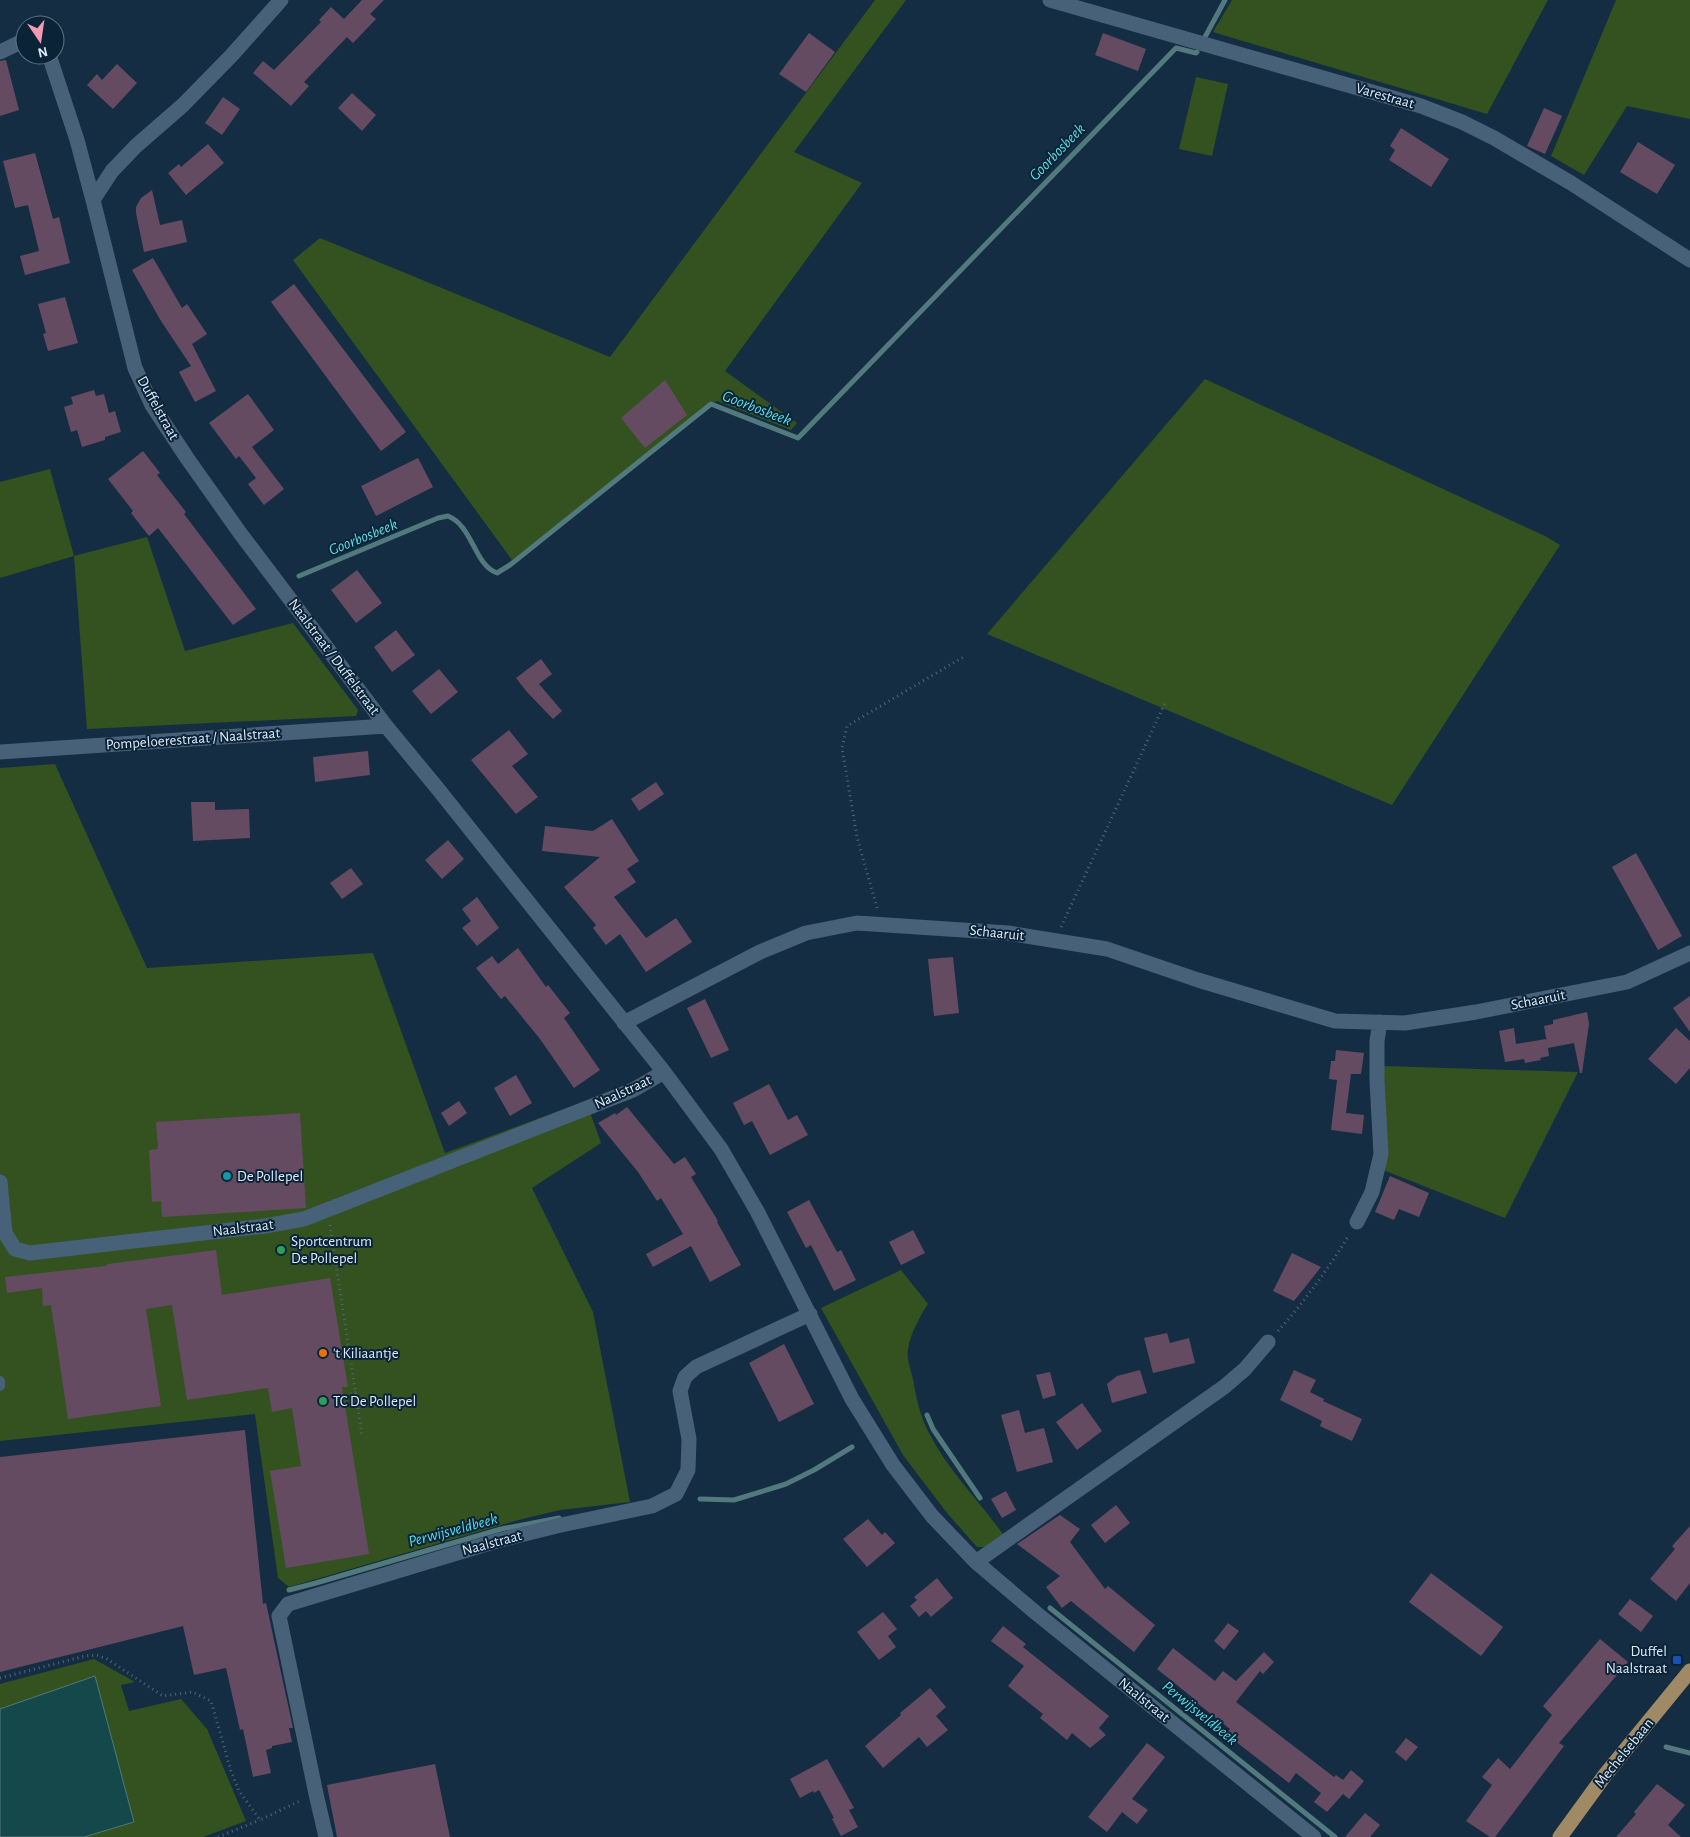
<svg xmlns="http://www.w3.org/2000/svg" width="1690" height="1837" font-family="'Alegreya Sans',sans-serif">
	<rect width="100%" height="100%" fill="#152d42"/>
	<path fill="#335220" d="M875 0H906L794 152 862 183 725 371 797 423 791 430 717 401 691 419 512 560 293 260 320 238 610 357Z
		M1232 0H1548L1487 114 1213 32Z
		M1616 0H1690V119L1627 106 1584 175 1551 156Z
		M1196 77 1228 84 1212 156 1179 149Z
		M1205 379 1547 537 1560 545 1392 805 987 634Z
		M50 469 74 556 147 537 185 651 293 623 358 710 356 716 87 729 74 556 0 578V482Z
		M55 764 147 968 373 953 445 1153 586 1101 601 1143 532 1188 593 1312 630 1502 560 1510 522 1519 289 1587 278 1578 255 1414 0 1441V768Z
		M1384 1066 1578 1072 1505 1218 1383 1170Z
		M901 1270 928 1304C919 1318 911 1332 908 1349 906 1358 911 1370 913 1379 916 1397 920 1416 929 1433 948 1470 979 1501 1003 1534L987 1547H977L947 1513 903 1455 821 1308Z
		M94 1659 135 1682 121 1685 129 1711 181 1699 207 1729 246 1821 203 1837H0V1684Z"/>
	<path fill="#15484a" stroke="#51797e" d="M95 1676 134 1822 84 1837H0V1709Z"/>
	<g fill="none" stroke-linecap="round" stroke-linejoin="round">
		<path stroke="#51797e" stroke-width="5" d="M1205 37 1225 0
			M299 576 438 518 448 516C473 526 474 565 497 573L510 565 711 404 798 438 1176 48 1196 53 1197 52
			M927 1415 933 1429 980 1498
			M700 1499 734 1500 786 1484 814 1470 852 1447
			M289 1590 316 1583 501 1529 559 1518
			M1050 1608 1335 1837
			M1666 1747 1690 1753"/>
	</g>
	<path fill="#654b61" d="M362 0H384L370 14 376 19 353 43 347 37 304 82 309 86 291 106 253 73 263 61 274 70 321 22 319 20 331 7 344 19Z
		M809 33 835 52 806 92 779 74Z
		M1103 33 1146 49 1138 71 1095 55Z
		M6 60 19 110 0 116V61Z
		M117 64 137 83 113 109 87 85 97 74 102 80Z
		M352 93 376 115 362 131 338 108Z
		M223 97 240 109 222 135 205 123Z
		M1544 108 1562 116 1545 154 1527 146Z
		M1401 128 1449 159 1431 187 1389 160 1395 150 1390 146Z
		M1638 142 1675 165 1657 194 1620 172Z
		M208 144 224 163 186 195 168 173 179 164 181 167Z
		M35 153 53 219 59 217 70 263 25 275 20 256 39 251 28 205 15 208 3 161Z
		M152 190 160 225 182 220 187 242 144 252 136 213V207L141 198Z
		M153 258 182 308 187 304 207 334 192 344 216 391 195 402 179 372 191 366 161 321 132 270Z
		M294 284 406 432 381 451 271 302Z
		M65 297 78 343 48 351 43 334 46 333 38 304Z
		M665 380 687 415 645 448 621 418Z
		M94 390 96 396 104 394 109 413 115 411 121 432 105 437V440L82 447 77 430 71 432 64 407 73 404 71 397Z
		M248 394 274 430 252 447 284 489 264 505 248 484 256 478 239 456 236 459 209 423Z
		M143 451 160 473 157 475 186 512 184 514 256 609 233 625 158 528 149 536 131 513 133 511 108 479Z
		M418 458 433 487 376 516 361 486Z
		M357 570 382 603 356 623 331 590Z
		M396 630 415 655 392 672 374 647Z
		M541 659 552 674 539 684 562 711 553 719 527 692 516 678Z
		M439 669 458 692 431 714 412 691Z
		M509 730 528 754 512 766 538 797 516 814 471 760Z
		M368 751 370 775 315 782 313 757Z
		M656 782 664 794 639 811 631 799Z
		M191 802H215V810L249 809 250 838 193 841Z
		M612 819 639 861 627 869 636 882 614 897 646 938 676 918 692 942 646 972 620 934 606 945 593 928 596 925 564 887 600 857 542 851 545 826 593 831Z
		M448 840 464 859 442 879 425 860Z
		M1636 853 1682 936 1658 950 1612 867Z
		M351 868 363 884 342 899 330 883Z
		M477 897 499 928 477 946 462 928 471 921 462 909Z
		M518 948 546 987 548 985 570 1013 564 1018 600 1070 574 1088 540 1039 505 996 501 999 476 968 492 956 498 964Z
		M953 957 959 1013 934 1016 928 959Z
		M1690 996V1032L1673 1008Z
		M705 999 729 1050 711 1058 687 1008Z
		M1587 1012 1589 1024 1582 1073H1580L1574 1043 1548 1048 1549 1056 1540 1058 1541 1060 1525 1063 1524 1059 1505 1062 1499 1031 1514 1028 1516 1044 1546 1039 1547 1043 1544 1026 1553 1024V1020Z
		M1676 1028 1690 1041V1068L1676 1084 1648 1059Z
		M1336 1050 1364 1053 1361 1074H1351L1346 1113 1364 1115 1362 1134 1331 1130 1337 1080 1329 1079 1331 1061H1335Z
		M516 1075 532 1103 510 1116 494 1088Z
		M769 1084 788 1120 797 1115 808 1135 770 1155 752 1121 744 1125 733 1103Z
		M459 1101 467 1113 449 1126 441 1113Z
		M627 1107 674 1164 685 1157 696 1174 691 1177 718 1221 717 1222 741 1265 710 1282 691 1246 653 1267 646 1254 683 1234 661 1198 657 1201 638 1172 598 1123 615 1113 616 1115Z
		M300 1113 306 1208 162 1217 161 1201 152 1202 149 1150 158 1149 156 1122Z
		M1390 1176 1429 1193 1419 1217 1399 1209 1394 1220 1375 1212Z
		M809 1200 837 1252 841 1250 856 1280 834 1291 811 1245 806 1248 787 1212Z
		M913 1230 925 1253 901 1265 889 1242Z
		M216 1250 222 1295 330 1278 348 1387H342L369 1554 286 1568 270 1471 301 1466 292 1408 272 1412 268 1388 187 1400 172 1305 146 1309 161 1406 68 1419 51 1305 43 1306 42 1288 7 1293 5 1277 106 1266 108 1264Z
		M1292 1253 1321 1267 1294 1301 1273 1291Z
		M1167 1333 1170 1343 1189 1338 1195 1363 1153 1373 1144 1338Z
		M784 1344 814 1404 779 1422 749 1363Z
		M1140 1370 1147 1393 1112 1403 1107 1384 1117 1376Z
		M1294 1370 1316 1380 1310 1392 1324 1399 1323 1401 1362 1419 1352 1441 1320 1426 1322 1421 1280 1400Z
		M1050 1372 1056 1395 1043 1399 1036 1375Z
		M1082 1403 1102 1431 1077 1450 1056 1422Z
		M1019 1410 1025 1433 1044 1428 1053 1462 1017 1472 1001 1415Z
		M245 1430 263 1604 266 1603 293 1728H289L292 1742 272 1746V1748L266 1750 271 1773 253 1777 243 1729 240 1730 226 1668 194 1675 183 1626 0 1672V1457Z
		M1006 1491 1016 1510 1002 1518 991 1499Z
		M1116 1505 1130 1523 1105 1543 1091 1525Z
		M1060 1515 1080 1529 1070 1542 1105 1589 1108 1586 1155 1625 1134 1652 1071 1601 1062 1608 1046 1587 1060 1576 1017 1544Z
		M868 1519 882 1535 885 1532 895 1543 867 1567 843 1539Z
		M1690 1526V1583L1676 1601 1650 1579 1675 1549 1672 1546Z
		M1431 1573 1503 1627 1481 1656 1409 1602Z
		M937 1578 953 1598 931 1617 926 1611 919 1617 910 1606 917 1600 914 1597Z
		M1630 1599 1653 1616 1641 1632 1618 1614Z
		M883 1612 897 1629 888 1636 896 1647 879 1660 857 1632Z
		M1228 1623 1239 1631 1224 1650 1214 1641Z
		M1003 1626 1026 1644 1023 1647 1109 1716 1099 1728 1106 1735 1090 1748 1072 1733 1067 1740 1040 1718 1043 1714 1008 1686 1024 1666 991 1641Z
		M1600 1639 1628 1662 1559 1743 1564 1746 1495 1837H1490L1466 1821 1492 1785 1482 1777 1498 1758 1510 1769 1552 1715 1543 1706Z
		M1173 1648 1215 1681 1223 1671 1236 1681 1264 1652 1274 1662 1263 1674 1260 1671 1236 1702 1334 1777 1336 1775 1343 1780 1351 1770 1364 1781 1349 1799 1343 1794 1327 1812 1314 1802 1321 1793 1296 1773 1289 1783 1226 1734 1230 1729 1197 1703 1198 1702 1157 1669Z
		M930 1688 946 1707 936 1716 948 1730 927 1747 919 1737 883 1768 865 1746 901 1715 900 1713Z
		M1406 1738 1418 1747 1406 1761 1395 1752Z
		M1147 1743 1165 1757 1132 1799 1148 1810 1137 1824 1122 1812 1107 1832 1088 1817Z
		M827 1759 854 1808 849 1810 858 1827 841 1836 832 1819 834 1818 819 1790 814 1793 813 1791 800 1798 790 1779Z
		M435 1764 450 1837H337L327 1785Z
		M1657 1784 1685 1805 1668 1825 1681 1837H1616L1636 1814 1634 1812Z
		M1365 1813 1380 1825 1370 1837H1345Z"/>
	<g fill="none" stroke-linecap="round" stroke-linejoin="round">
		<path stroke="#516679" stroke-width="3" stroke-dasharray="1 4" stroke-linecap="butt" d="M877 908 857 837 842 748 847 726 965 656
			M1061 927 1165 703
			M330 1225 362 1435
			M1278 1331C1305 1301 1328 1269 1349 1235
			M332 1401 356 1392
			M0 1678 85 1656 97 1655 107 1659 163 1696 192 1692 211 1701 231 1771 239 1791 260 1820 302 1800
			M218 1837 260 1820"/>
		<path stroke="#476178" stroke-width="10" d="M0 1381V1386"/>
		<path stroke="#476178" stroke-width="15" d="M281 0 231 56 183 105 136 146 112 171 93 200 135 368 152 405 187 458 240 533 386 726 438 789 664 1072 721 1149 757 1211 852 1399 893 1465 932 1516 976 1562 1036 1613 1314 1837
			M1050 0 1421 106 1462 122 1494 138 1571 183 1690 260
			M0 52 25 40
			M49 55 77 140 93 200
			M0 752 386 726
			M624 1023 760 952 806 933 857 923 1008 933 1107 949 1198 980 1335 1021 1405 1023 1476 1012 1627 982 1690 953
			M0 1182 5 1233 15 1249 30 1253 265 1226 304 1219 633 1090 664 1072
			M1357 1222 1372 1192 1381 1154 1377 1081V1041L1380 1022
			M976 1562 1224 1387 1245 1369 1268 1342
			M326 1837 316 1794 279 1616 288 1604 500 1540 561 1525 652 1506 676 1494 688 1470 689 1439 680 1391 685 1377 696 1367 810 1314"/>
		<path stroke="#a08a65" stroke-width="15" d="M1560 1837 1605 1775 1690 1671"/>
	</g>
	<circle fill="#0f9aa8" stroke="#0b2337" stroke-width="2" cx="227" cy="1176" r="5"/>
	<g fill="#2e9e5b" stroke="#0b2337" stroke-width="2">
		<circle cx="281" cy="1250" r="5"/>
		<circle cx="323" cy="1401" r="5"/>
	</g>
	<circle fill="#e8710a" stroke="#0b2337" stroke-width="2" cx="323" cy="1353" r="5"/>
	<rect fill="#1a4fb4" stroke="#0b2337" stroke-width="2" x="1672" y="1655" width="10" height="10" rx="2.5"/>
	<g text-anchor="middle" dominant-baseline="central" stroke-width="4" stroke-linejoin="round" paint-order="stroke">
		<g font-size="15" fill="#dceaf8" stroke="#0b2337">
			<text transform="translate(1385 96) rotate(16)">Varestraat</text>
			<text transform="translate(158 408) rotate(61)">Duffelstraat</text>
			<text transform="translate(334 657) rotate(53)">Naalstraat / Duffelstraat</text>
			<text transform="translate(193 739) rotate(-4)">Pompeloerestraat / Naalstraat</text>
			<text transform="translate(997 933) rotate(6)">Schaaruit</text>
			<text transform="translate(1538 1000) rotate(-11)">Schaaruit</text>
			<text transform="translate(623 1092) rotate(-25)">Naalstraat</text>
			<text transform="translate(243 1228) rotate(-7)">Naalstraat</text>
			<text transform="translate(492 1543) rotate(-15)">Naalstraat</text>
			<text transform="translate(1144 1700) rotate(39)">Naalstraat</text>
			<text transform="translate(1624 1753) rotate(-51)">Mechelsebaan</text>
		</g>
		<g font-size="15" fill="#dceaf8" stroke="#0b2337" text-anchor="start">
			<text x="237" y="1176">De Pollepel</text>
			<text x="291" y="1241">Sportcentrum<tspan x="291" dy="17">De Pollepel</tspan></text>
			<text x="333" y="1353">'t Kiliaantje</text>
			<text x="333" y="1401">TC De Pollepel</text>
			<text x="1667" y="1651" text-anchor="end">Duffel<tspan x="1667" dy="17">Naalstraat</tspan></text>
		</g>
		<g font-size="16" font-style="italic" fill="#56dfe5" stroke="#0b2337">
			<text transform="translate(1057 152) rotate(-46)">Goorbosbeek</text>
			<text transform="translate(757 408) rotate(21)">Goorbosbeek</text>
			<text transform="translate(363 537) rotate(-22)">Goorbosbeek</text>
			<text transform="translate(453 1530) rotate(-15)">Perwijsveldbeek</text>
			<text transform="translate(1200 1713) rotate(39)">Perwijsveldbeek</text>
		</g>
	</g>
	<g transform="translate(40 40) rotate(167)"><circle r="24" fill="#0b2337" stroke="#5f7384"/>
	<path d="M0-4L9 19L0 12L-9 19Z" fill="#f19ab2"/>
	<text y="-8" font-size="14" font-weight="bold" text-anchor="middle" fill="#dceaf8">N</text>
	</g>
</svg>
